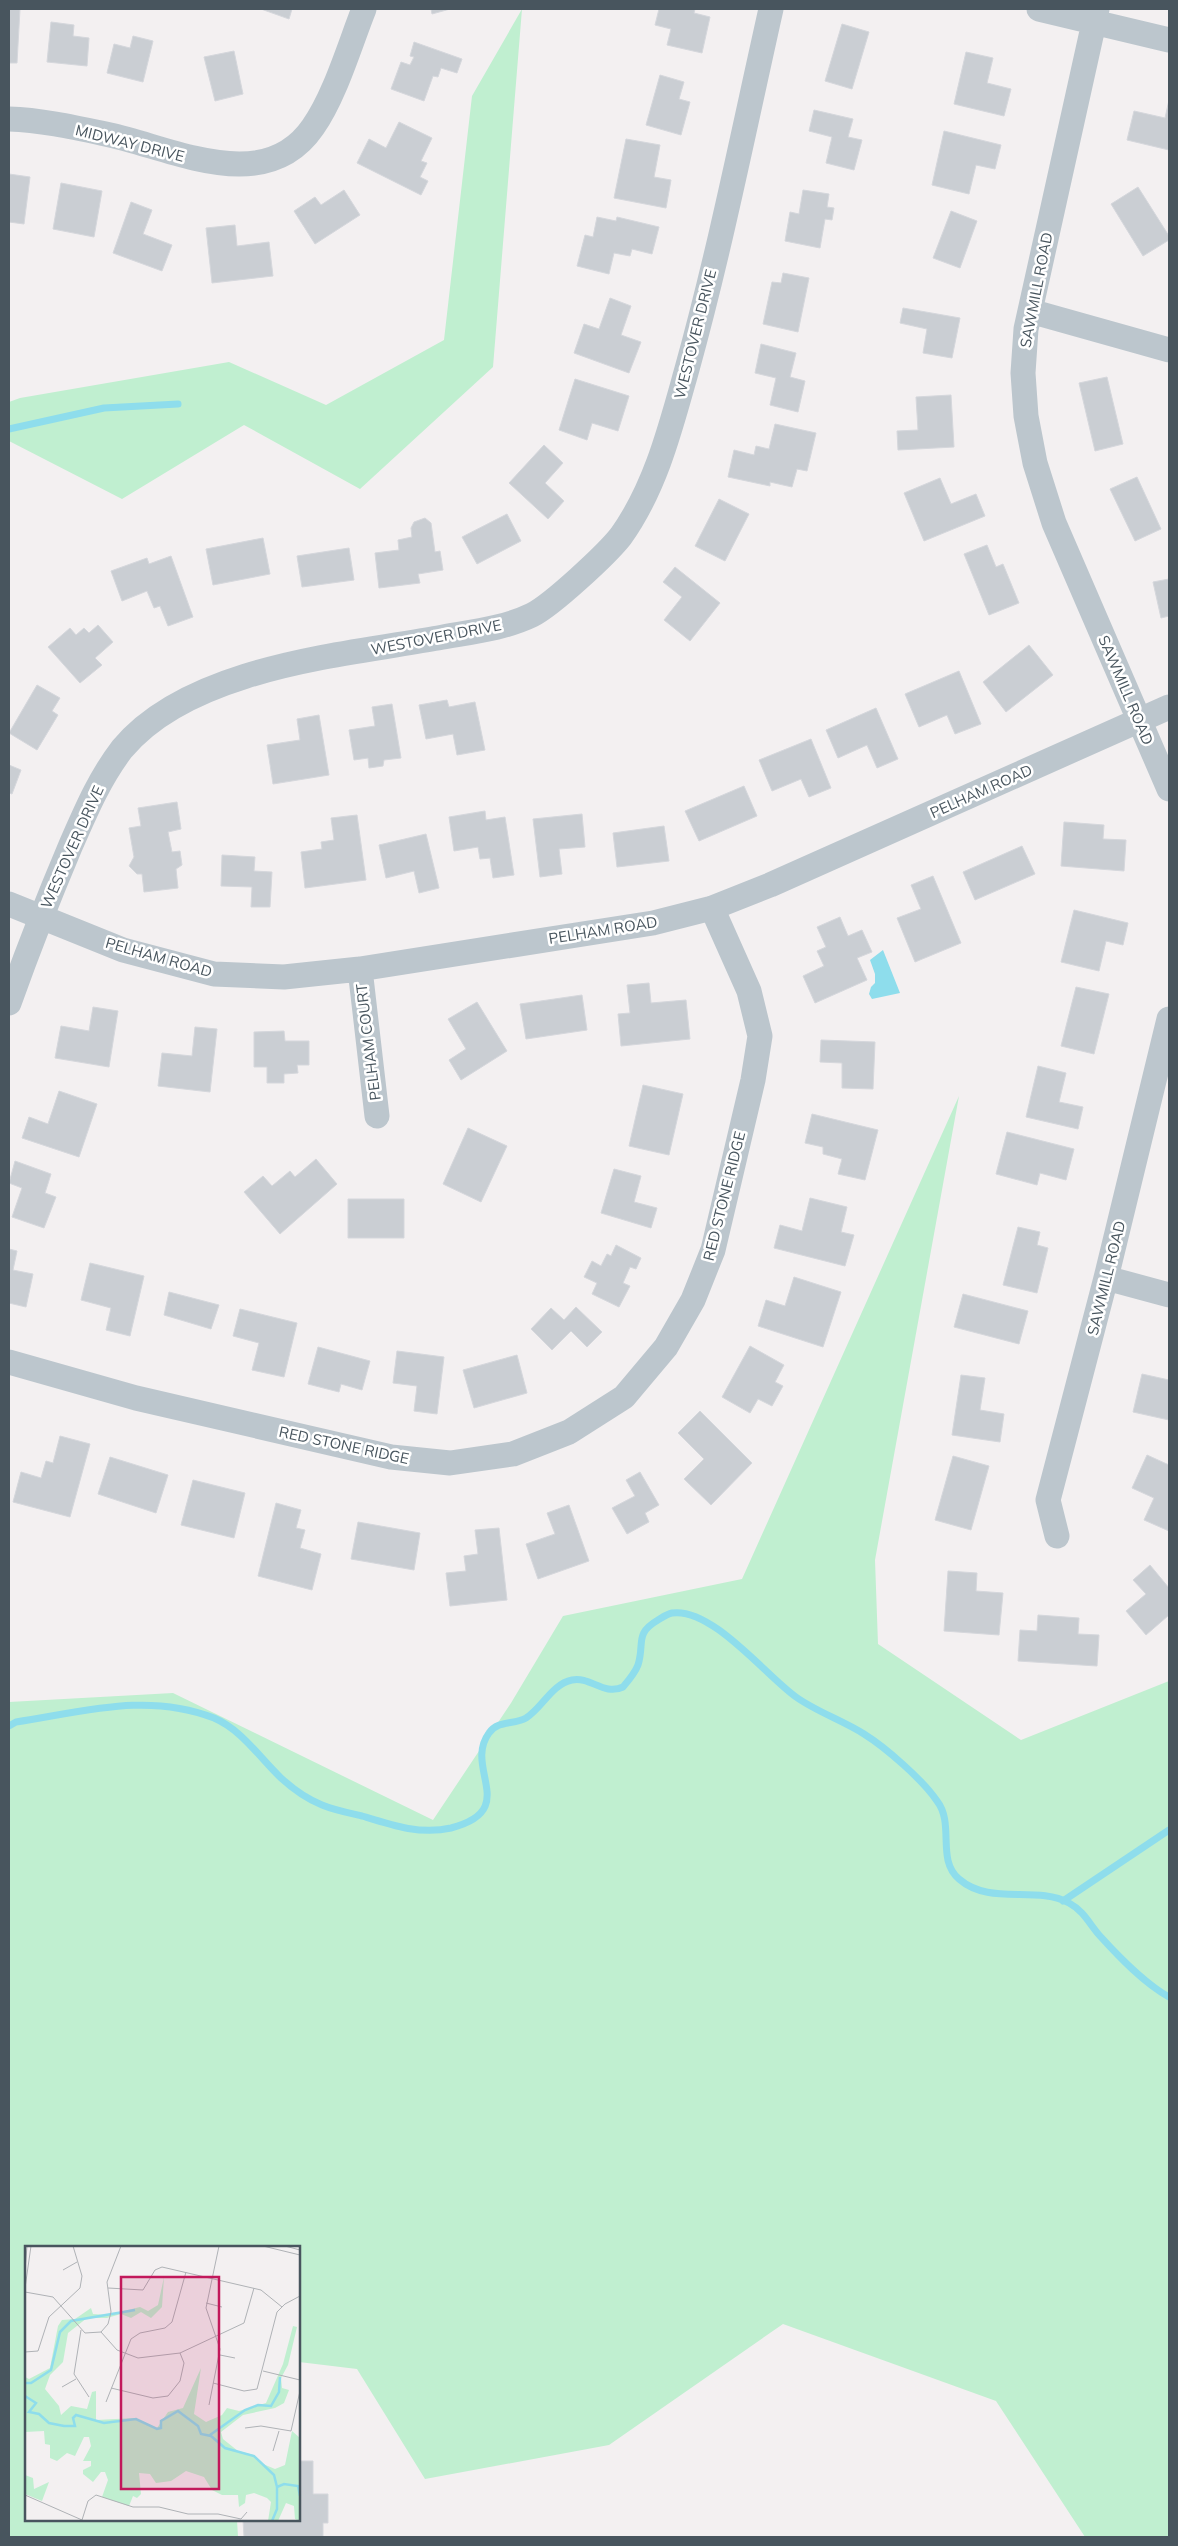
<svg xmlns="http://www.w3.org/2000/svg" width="1178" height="2546" font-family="Mulish,sans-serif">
	<rect width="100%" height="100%" fill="#f3f0f1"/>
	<path fill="#c0efd0" d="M522 9 493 367 360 489 244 425 122 499 9 441V402L20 398 229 362 326 405 444 340 472 96Z
		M959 1096 875 1560 878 1644 1021 1740 1169 1681V2537H1085L996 2401 783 2324 609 2445 425 2479 357 2369 299 2362V2247H26V2520H237L238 2537H9V1702L173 1693 433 1820 511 1703 563 1616 742 1579Z"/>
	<path fill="#8eddec" d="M883 950 900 993 872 999 869 994 871 987 875 983V974L870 960Z"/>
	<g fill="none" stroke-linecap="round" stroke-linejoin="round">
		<path stroke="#8eddec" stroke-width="7" d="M9 429 104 408 178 404
			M9 1726 16 1722C83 1712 147 1692 214 1718 242 1730 259 1757 281 1778 293 1789 307 1799 322 1805 334 1810 349 1813 362 1816 391 1825 420 1835 451 1828 521 1810 463 1768 489 1733 498 1720 514 1725 526 1718 542 1708 552 1684 572 1680 590 1676 604 1696 623 1687 629 1680 635 1673 638 1665 645 1643 634 1634 658 1620 663 1617 667 1614 672 1613 712 1607 766 1676 796 1697 817 1712 842 1720 864 1734 885 1747 923 1780 937 1801 955 1824 936 1860 959 1879 990 1906 1036 1885 1069 1903 1084 1911 1090 1925 1100 1936 1120 1958 1144 1983 1169 1997
			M1063 1901 1169 1830"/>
	</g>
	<path fill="#caced3" stroke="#d5d7dc" d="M9 9H20L17 63H9Z
		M261 9H292L289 19Z
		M431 9H450L432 14Z
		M659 9H695L694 13 710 17 702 53 667 45 671 29 655 25Z
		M51 22 74 25 73 36 89 38 87 66 47 62Z
		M842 24 869 32 852 89 825 81Z
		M133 36 153 41 143 82 107 73 114 44 130 48Z
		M414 42 462 59 457 73 441 68 438 77 433 76 424 101 391 89 401 62 410 65 414 57 410 56Z
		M234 51 243 94 215 101 204 57Z
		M966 52 993 58 987 83 1011 89 1004 116 954 104Z
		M660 75 684 82 679 99 690 102 681 135 646 125Z
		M1169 100V150L1127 140 1134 111 1165 118Z
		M814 110 853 119 848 137 862 140 854 170 826 163 832 137 809 131Z
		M399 122 432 138 421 161 427 163 420 177 428 181 421 195 357 163 369 139 386 148Z
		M944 131 1001 145 995 169 976 165 969 194 932 185Z
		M626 139 660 145 654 177 671 180 666 208 614 198Z
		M9 174 30 177 24 224 9 222Z
		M61 183 102 191 94 237 53 229Z
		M1138 187 1169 236V240L1143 256 1111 204Z
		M344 190 360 215 315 244 294 211 315 197 321 205Z
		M803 190 829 194 827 207 834 208 832 220 825 219 820 248 785 241 790 212 799 214Z
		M131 202 152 210 143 234 172 245 162 271 113 253Z
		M951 211 977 221 960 268 933 258Z
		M597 217 616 221 617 217 659 227 652 254 632 249 630 256 614 253 609 274 577 266 585 235 593 237Z
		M235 225 237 246 269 242 273 276 212 283 206 228Z
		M783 273 809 278 798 332 763 324 772 282 781 283Z
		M610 298 631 306 621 335 641 342 629 373 574 353 584 324 599 329Z
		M903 308 960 318 952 358 923 353 927 329 900 323Z
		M761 344 796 353 790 377 805 381 798 412 770 405 776 378 755 373Z
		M1107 377 1123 444 1095 451 1079 383Z
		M575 379 629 396 618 431 592 423 587 440 559 430Z
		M951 395 954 447 898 450 897 431 918 430 916 397Z
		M775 424 816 433 807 471 797 469 792 487 770 482V486L728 477 734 450 754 455 756 446 769 449Z
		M544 445 563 463 545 483 564 501 548 519 509 483Z
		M1137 477 1161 529 1135 541 1110 489Z
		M940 478 951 504 976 494 985 516 924 541 904 493Z
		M719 499 749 514 725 561 695 546Z
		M507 514 521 541 477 564 462 537Z
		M425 518 431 523 435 552 440 551 443 570 418 574 420 583 379 588 375 553 399 550 398 540 412 537 411 528 414 522Z
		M263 538 270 574 213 585 206 549Z
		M987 545 996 567 1003 564 1019 603 989 615 964 554Z
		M349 548 354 580 302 587 297 556Z
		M171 556 193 617 168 626 160 606 154 608 147 591 122 601 111 571 147 558 149 564Z
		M675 567 720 603 690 641 664 620 682 597 663 582Z
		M1169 579V616L1161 618 1153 582Z
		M98 625 113 642 95 658 102 665 80 683 48 647 70 628 76 635 84 628 89 633Z
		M1029 645 1053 675 1006 712 983 682Z
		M959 671 981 724 955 734 947 715 919 727 905 694Z
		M37 685 60 698 52 711 58 715 37 750 9 733Z
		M447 700 449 707 475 702 485 750 457 755 453 734 426 739 419 705Z
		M392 704 401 758 384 760 383 766 369 768 368 758 354 760 349 730 375 726 372 707Z
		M876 708 898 759 877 768 867 745 838 758 826 730Z
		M319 715 329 775 273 784 267 745 300 740 297 719Z
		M811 739 831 788 809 797 801 779 772 791 759 760Z
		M9 765 21 770 12 794 9 793Z
		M744 786 757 816 699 841 685 811Z
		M177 802 181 829 168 832 172 852 180 851 182 865 176 869 178 888 144 892 142 874H137L129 866 134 857 129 828 141 826 138 808Z
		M485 811 486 820 505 817 514 875 493 878 490 858 480 859 478 847 454 851 449 817Z
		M582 814 585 847 559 849 562 874 540 877 533 819Z
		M357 815 366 880 305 888 301 852 322 849 321 842 334 840 331 818Z
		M1064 822 1104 825 1103 839 1126 840 1124 871 1061 866Z
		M664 826 669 861 617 867 613 833Z
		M426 834 439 888 419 893 414 871 386 878 379 845Z
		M1022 846 1035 874 975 900 963 872Z
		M222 855 255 857 254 871 272 872 270 907H251L252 887 221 886Z
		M933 876 961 943 915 962 897 918 921 909 911 885Z
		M1074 910 1128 923 1123 945 1106 941 1099 971 1061 962Z
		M840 917 848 936 862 930 872 952 857 958 867 980 815 1003 803 976 824 966 817 951 826 947 817 927Z
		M649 983 651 1003 686 1000 690 1039 621 1046 618 1014 630 1013 627 985Z
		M1076 987 1109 994 1094 1054 1061 1046Z
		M582 995 587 1030 526 1039 520 1004Z
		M477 1002 507 1051 461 1080 449 1060 466 1049 448 1019Z
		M93 1007 118 1011 109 1067 55 1058 61 1026 89 1031Z
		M195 1027 217 1029 210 1092 158 1086 162 1053 192 1056Z
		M284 1031 285 1041H309V1065H297L298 1073 284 1074V1083H267V1067H254V1032Z
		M821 1040 875 1042 873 1089 842 1088V1063L820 1062Z
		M1038 1066 1066 1073 1059 1102 1083 1107 1078 1129 1026 1117Z
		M643 1085 683 1094 669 1155 629 1146Z
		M59 1091 97 1104 79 1157 22 1138 29 1117 48 1124Z
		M812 1114 878 1130 865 1180 838 1174 842 1159 823 1154V1147L805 1143Z
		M468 1128 507 1146 481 1202 443 1184Z
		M1007 1132 1074 1149 1066 1180 1040 1173 1037 1185 996 1174Z
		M316 1159 337 1184 280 1234 244 1192 263 1176 272 1186 290 1171 295 1177Z
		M15 1161 51 1174 45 1193 56 1197 44 1228 12 1217 22 1188 9 1183Z
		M614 1169 641 1176 634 1202 657 1208 651 1228 601 1213Z
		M810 1198 847 1207 841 1232 854 1235 845 1266 774 1248 780 1225 802 1231Z
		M348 1199H404V1238H348Z
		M1018 1227 1040 1232 1037 1245 1048 1248 1037 1293 1003 1285Z
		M616 1245 641 1258 636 1269 630 1267 623 1283 630 1286 619 1307 592 1294 597 1283 584 1277 592 1261 601 1266 607 1254 611 1256Z
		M9 1249 17 1251 13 1270 33 1274 26 1307 9 1303Z
		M90 1263 144 1276 130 1336 106 1330 111 1308 81 1300Z
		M794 1277 841 1292 823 1347 758 1326 766 1300 785 1306Z
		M169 1292 219 1305 211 1329 164 1315Z
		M963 1294 1028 1311 1019 1344 954 1327Z
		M576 1307 602 1332 587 1347 571 1331 552 1350 531 1329 551 1308 564 1320Z
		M240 1309 297 1323 284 1377 252 1370 259 1343 233 1336Z
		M750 1346 784 1365 775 1382 783 1386 772 1406 758 1399 750 1413 722 1397Z
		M318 1347 370 1361 362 1390 341 1384 339 1392 308 1384Z
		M397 1351 444 1357 437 1414 414 1411 417 1386 393 1383Z
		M517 1355 527 1393 474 1408 463 1370Z
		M1142 1374 1169 1380V1420L1133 1412Z
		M961 1375 985 1378 980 1410 1004 1414 1000 1442 952 1435Z
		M700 1411 752 1463 711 1505 684 1479 704 1459 678 1433Z
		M60 1436 90 1444 70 1517 13 1502 21 1472 41 1478 46 1461 53 1463Z
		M1147 1455 1169 1465V1531L1144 1520 1154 1498 1132 1488Z
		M953 1456 989 1466 971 1530 935 1520Z
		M110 1457 168 1475 156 1513 98 1494Z
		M640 1472 659 1505 645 1513 649 1522 627 1534 612 1508 635 1496 626 1480Z
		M193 1480 245 1493 234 1538 181 1525Z
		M276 1503 301 1510 296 1528 305 1530 300 1548 321 1554 312 1590 258 1576Z
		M569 1505 589 1561 538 1579 526 1544 555 1534 547 1513Z
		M358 1522 420 1533 414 1570 351 1559Z
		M499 1528 507 1600 450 1606 446 1573 466 1571 464 1556 478 1554 475 1530Z
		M1150 1565 1169 1588V1615L1146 1635 1126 1611 1146 1594 1133 1580Z
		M948 1571 977 1573 976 1591 1003 1593 999 1635 944 1631Z
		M1038 1615 1079 1618 1078 1634 1099 1635 1097 1666 1018 1661 1020 1630 1037 1631Z
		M299 2461H313V2494H328V2523H323V2537H244L243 2520H299Z"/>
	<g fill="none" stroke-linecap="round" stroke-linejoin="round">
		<path stroke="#bcc6cd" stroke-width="25" d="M1039 9 1169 40
			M1097 9 1026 329 1023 373 1026 416 1035 463 1054 523 1169 789
			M9 119C42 120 77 128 110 135 174 149 265 197 313 127 335 96 350 44 364 9
			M1030 311 1169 350
			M9 904 123 950 214 974 284 977 360 969 653 923 712 908 770 885 1169 707
			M360 969 377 1116
			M9 1003C28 950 48 899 70 847 85 813 99 779 122 749 189 668 341 655 438 638 470 632 503 629 532 615 552 605 607 554 621 536 656 487 671 426 687 369 720 250 744 129 771 9
			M1106 1278 1169 1295
			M9 1362 136 1398 391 1457 450 1463 513 1454 569 1432 624 1397 666 1347 693 1300 713 1250 753 1080 760 1036 749 991 712 908
			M1057 1536 1048 1500 1106 1278 1169 1019"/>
	</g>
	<g text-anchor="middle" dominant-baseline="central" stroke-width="5" stroke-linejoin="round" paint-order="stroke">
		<g font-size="15" fill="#48555e" stroke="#fff">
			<text transform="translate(130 143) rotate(14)">MIDWAY DRIVE</text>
			<text transform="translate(1036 290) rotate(-79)">SAWMILL ROAD</text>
			<text transform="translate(695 334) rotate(-76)">WESTOVER DRIVE</text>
			<text transform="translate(436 637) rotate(-11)">WESTOVER DRIVE</text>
			<text transform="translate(1126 690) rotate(67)">SAWMILL ROAD</text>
			<text transform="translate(981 791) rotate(-24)">PELHAM ROAD</text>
			<text transform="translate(72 847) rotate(-66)">WESTOVER DRIVE</text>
			<text transform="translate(603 930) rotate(-9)">PELHAM ROAD</text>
			<text transform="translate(159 957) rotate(16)">PELHAM ROAD</text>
			<text transform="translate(368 1042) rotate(-97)">PELHAM COURT</text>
			<text transform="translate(724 1196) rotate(-76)">RED STONE RIDGE</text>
			<text transform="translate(1106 1278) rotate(-76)">SAWMILL ROAD</text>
			<text transform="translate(344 1445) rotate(12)">RED STONE RIDGE</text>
		</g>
	</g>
	<g transform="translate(25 2246)">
		<rect width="275" height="275" fill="#f3f0f1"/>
		<path d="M139 31 137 61 126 72 116 66 106 72 96 68 82 72H62L43 87 38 116 25 129 20 143 34 160 36 169 46 160 62 163 67 146 71 145V174L110 172 132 182 143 166 158 162 176 122 169 168 181 176 197 169 202 162 214 165 241 157 258 118 268 80 272 81 263 119 256 132 257 142 264 144 259 157 250 162 218 169 196 186 198 193 213 205 229 209 238 218 250 223 260 219 267 185 275 192V275L270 273 269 260 261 257 253 275H243L246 256 242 252 229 247 221 249 220 257 214 261 213 249H197L187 244 179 231 161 225 146 235 131 237 125 228 114 227 116 248 112 252 108 250 104 260 77 251 83 234 80 226H76L68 236 58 228V224L66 220V215H58L66 200 64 191H59L50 210 42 207 32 215 25 212V199L20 198 19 185 0 186V131L4 133 25 122 33 80 37 74 50 73 66 62 68 68 83 69 115 61 123 65 133 59ZM0 229 8 232 9 243 24 236 17 255 0 248Z" fill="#c0efd0"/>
		<path fill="none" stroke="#8eddec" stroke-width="2.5" d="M0 137H6L26 124 35 86 46 75 110 64M0 150 11 157 4 166 14 168 24 177 39 180H50L48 172 51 169 79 177 111 173 132 183 136 182V175L153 165 173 180 176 188 186 190 200 202 229 210 249 229 252 241M185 189 220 164 233 159 246 160 254 146 255 131M252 241 259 238 273 240 275 250M247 275 252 263V241"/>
		<path fill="none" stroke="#afb2b6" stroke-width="1" d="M238 0 275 9M260 0 275 4M0 24 2 0M38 24 52 16M0 42 6 0M83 42 118 44 130 24 137 21 236 44 257 61M0 46 28 51 60 87 76 86 83 78 86 66 82 36 96 0M181 57 197 61M56 84 49 128 64 151M76 86 92 104 113 112 155 107 219 77 229 42M0 106 13 105 24 71 55 42 57 30 48 0M195 109 210 112M238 125 275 134M188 137 219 145 232 143 252 66 260 58 275 50M37 141 51 133M86 142 128 152 143 150 155 135 159 117 155 107M81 156 106 93 115 87 140 82 147 76 161 26M184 159 195 103 181 62 194 0M220 182 236 180 266 185 275 145M248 205 254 185M0 249 57 274M57 274 63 255 71 249 108 261H134L163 268H193L216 273 222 266"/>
		<path fill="#c2185b" fill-opacity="0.15" stroke="#c2185b" stroke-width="2.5" d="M96 31H194V243H96Z"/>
		<rect width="275" height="275" fill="none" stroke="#48555e" stroke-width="2.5"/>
	</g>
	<rect width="1178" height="2546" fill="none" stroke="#48555e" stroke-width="20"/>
</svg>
